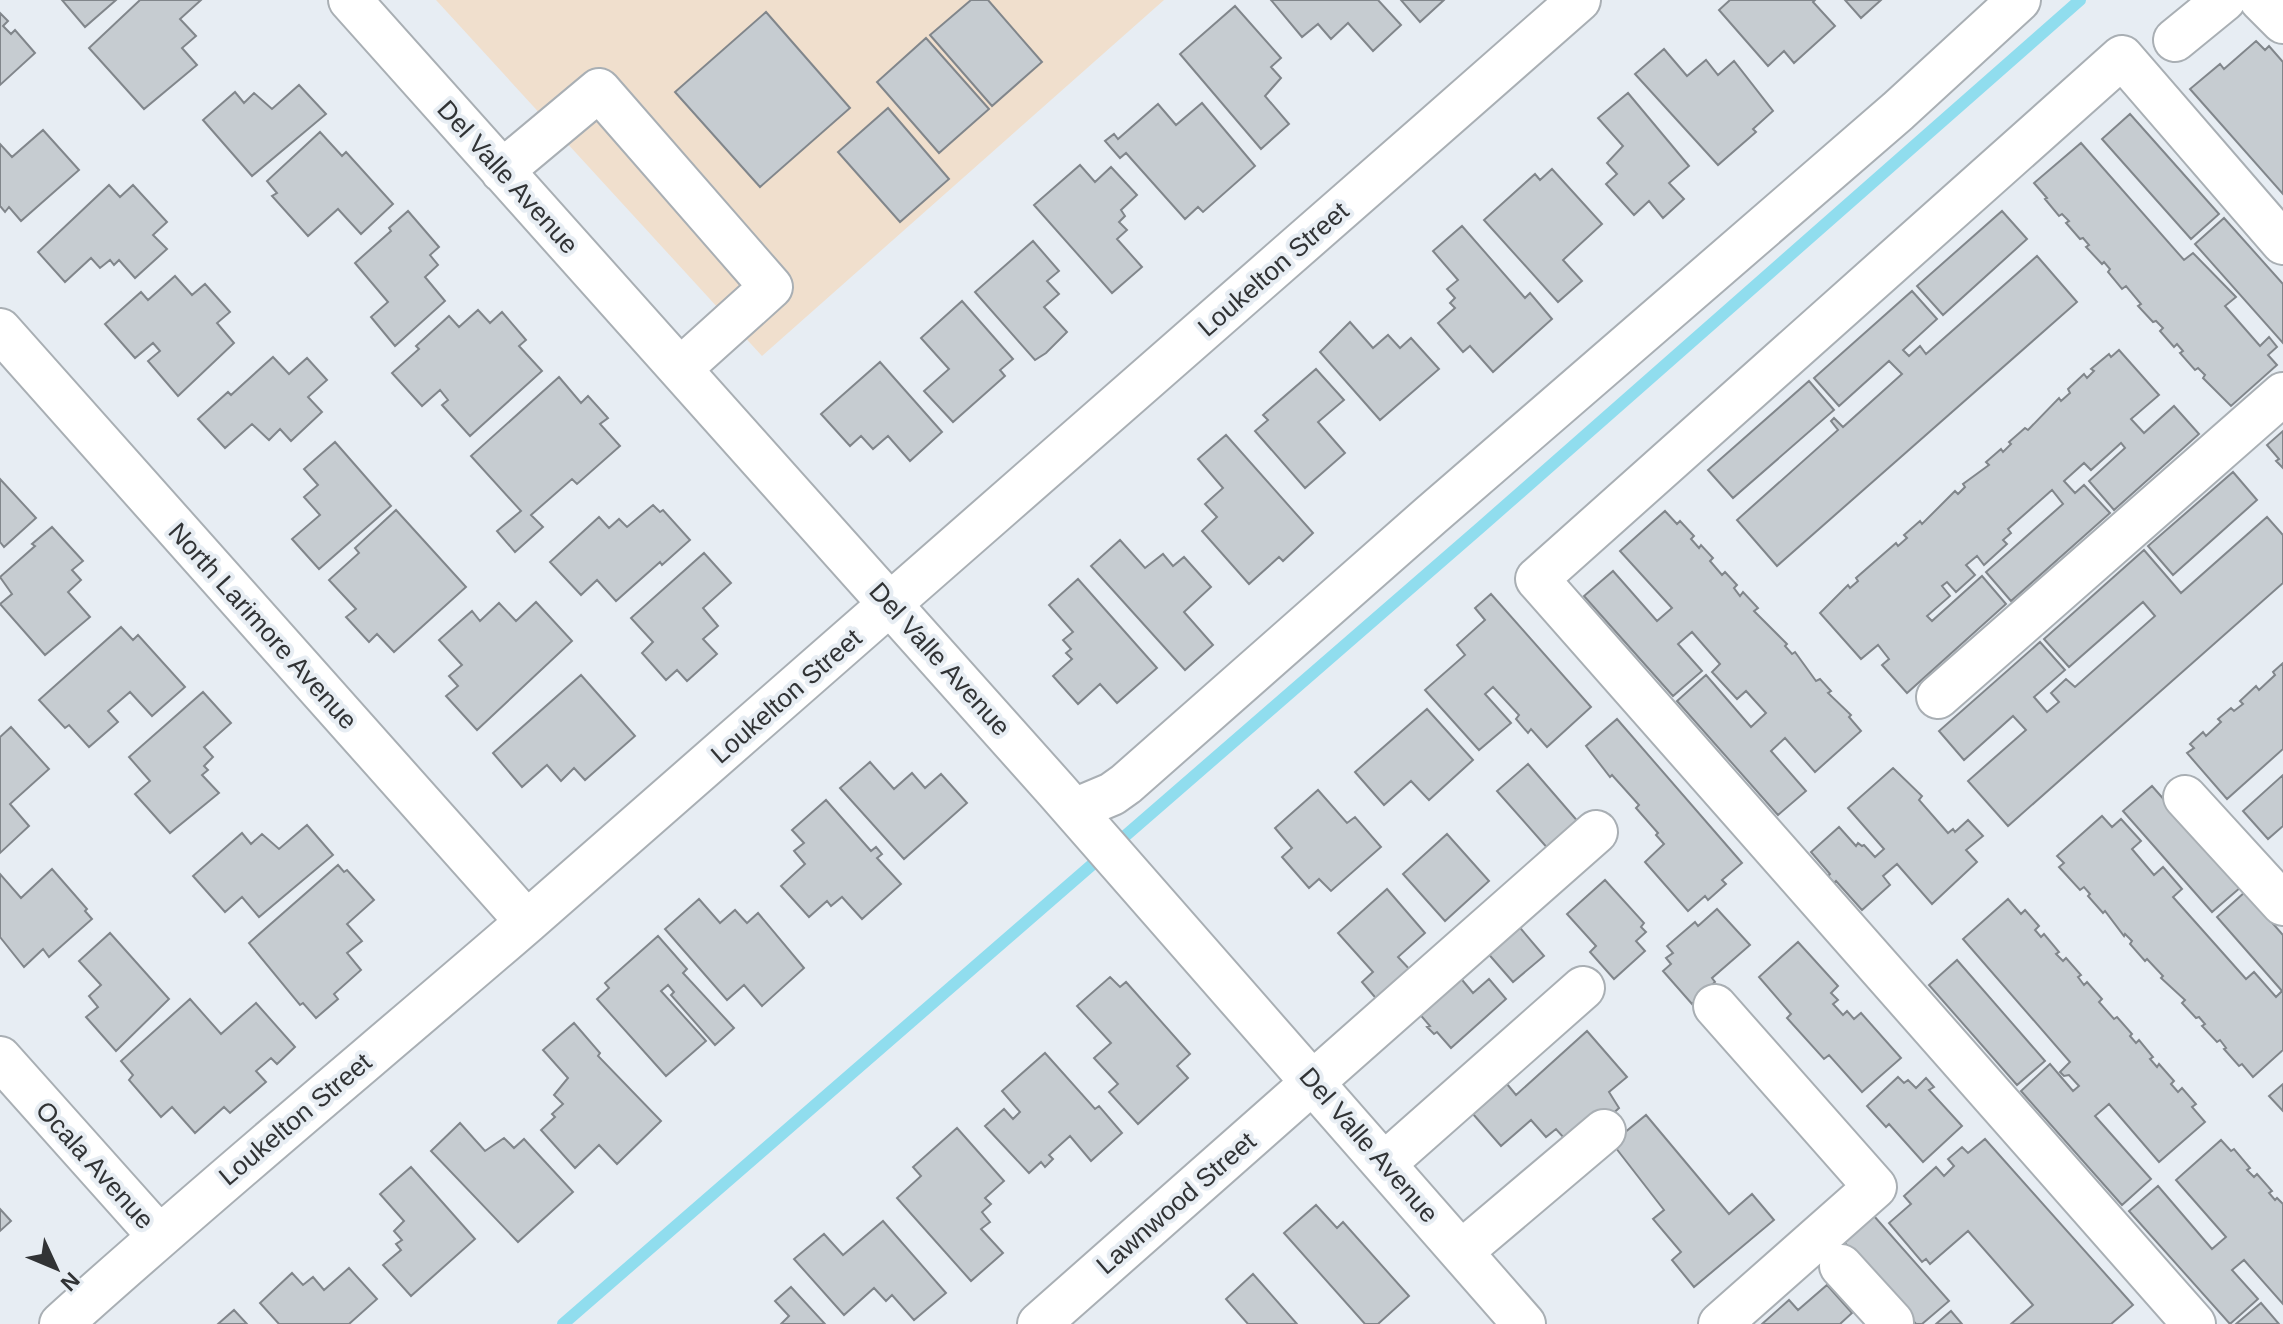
<svg xmlns="http://www.w3.org/2000/svg" width="2283" height="1324" font-family="Arial,sans-serif">
	<rect width="100%" height="100%" fill="#e7edf3"/>
	<path fill="#f0dfcd" d="M436 0H1164L762 356Z"/>
	<g fill="none" stroke-linecap="round" stroke-linejoin="round">
		<path stroke="#90ddee" stroke-width="12" d="M563 1324 1481 527 2080 0"/>
	</g>
	<path fill="#c6ccd1" stroke="#81868b" stroke-width="2" d="M62 0H116L85 27Z
		M140 0H201L180 19 196 36 182 48 197 65 144 109 89 48Z
		M971 0H988L1042 62 992 106 930 35Z
		M1271 0H1378L1401 25 1373 51 1348 23 1331 39 1318 24 1302 37Z
		M1401 0H1444L1420 22Z
		M1730 0H1815L1813 2 1835 26 1794 63 1784 51 1768 66 1719 10Z
		M1845 0H1881L1861 18Z
		M1235 6 1281 58 1271 67 1281 78 1265 96 1289 124 1261 149 1180 54Z
		M766 12 850 108 760 187 675 92Z
		M0 13 8 21 3 26 11 34 15 30 35 53 0 85Z
		M926 38 989 109 939 153 877 82Z
		M2256 41 2265 50 2269 46 2283 62V194L2190 89 2220 64 2224 69Z
		M1664 49 1687 76 1706 60 1718 75 1734 61 1773 111 1753 129 1756 132 1718 165 1635 74Z
		M299 85 326 114 252 176 203 120 235 92 244 103 254 93 272 109Z
		M1628 93 1689 166 1669 183 1684 199 1663 218 1649 201 1634 215 1606 184 1617 174 1607 163 1623 146 1598 118Z
		M1202 103 1255 166 1203 212 1198 207 1185 219 1126 153 1120 158 1105 141 1114 134 1118 139 1158 104 1176 125Z
		M888 108 949 179 900 222 838 152Z
		M2130 114 2219 214 2191 239 2102 139Z
		M43 130 79 170 21 221 9 207 5 212 0 206V144L12 157Z
		M320 132 342 156 346 152 393 204 361 234 338 209 308 236 272 196 277 193 267 181Z
		M2081 143 2184 260 2193 253 2236 297 2225 306 2260 346 2269 337 2277 347 2268 355 2277 365 2231 406 2203 378 2205 375 2198 368 2195 370 2180 353 2183 351 2177 344 2174 347 2160 331 2163 328 2156 321 2153 322 2138 306 2141 304 2126 286 2122 289 2108 272 2110 269 2104 262 2102 264 2086 247 2089 245 2083 238 2080 239 2066 223 2069 221 2062 214 2059 216 2045 199 2047 198 2034 183Z
		M1080 165 1095 182 1111 167 1137 195 1121 210 1125 216 1119 222 1127 230 1117 239 1142 267 1112 293 1034 205Z
		M1552 169 1602 224 1563 260 1582 281 1558 302 1484 220 1535 174 1540 180Z
		M109 185 120 197 133 185 167 222 153 235 167 249 135 278 119 260 114 265 110 260 100 268 91 258 65 282 38 252Z
		M408 211 439 247 430 255 438 265 425 277 445 301 395 346 371 317 388 302 355 263 391 231 389 228Z
		M2002 211 2027 239 1943 315 1917 286Z
		M2224 218 2283 284V343L2195 244Z
		M1462 226 1525 298 1530 293 1552 319 1493 372 1470 346 1463 352 1438 323 1455 308 1450 303 1455 298 1447 289 1458 280 1433 251Z
		M1033 241 1059 271 1047 281 1059 294 1044 307 1067 332 1046 353 1035 360 975 292Z
		M2037 256 2077 302 1777 566 1737 520 1838 430 1831 421 1834 418 1843 427 1902 374 1889 361 1839 406 1814 378 1912 291 1937 319 1903 350 1909 356 1920 346 1926 354Z
		M175 276 192 295 205 284 230 312 217 323 234 343 178 396 148 361 160 351 153 343 135 358 105 324 141 292 148 300Z
		M962 301 1013 359 1000 370 1005 376 953 422 924 391 949 369 921 338Z
		M478 310 490 323 502 312 526 340 519 346 542 371 470 436 442 405 448 400 440 390 422 406 392 373 419 349 416 346 449 316 459 327Z
		M1350 322 1373 348 1388 335 1400 348 1411 338 1439 369 1380 420 1320 352Z
		M2119 350 2159 395 2131 419 2144 433 2174 406 2199 434 2114 510 2089 481 2125 448 2121 443 2091 470 2084 463 2064 481 2075 493 2084 485 2110 513 2011 601 1986 572 2063 504 2052 490 2008 529 2011 533 2003 540 2007 544 1984 565 1977 556 1966 565 1975 575 1956 592 1947 582 1942 586 1950 596 1927 616 1932 621 1982 576 2006 604 1907 693 1882 665 1889 659 1878 645 1861 659 1820 613 1848 585 1850 588 1858 581 1856 578 1896 543 1898 546 1907 538 1904 535 1920 521 1922 524 1955 491 1958 494 1965 487 1963 484 1989 465 1986 462 2001 449 2003 452 2011 444 2009 442 2025 428 2028 430 2059 398 2061 401 2070 393 2068 389 2084 374 2087 378 2094 371 2091 369 2109 354 2111 357Z
		M273 357 289 374 307 358 327 380 308 397 322 412 291 441 280 429 269 440 252 424 225 448 198 419 228 392 231 395Z
		M880 362 942 432 910 461 888 436 873 449 861 436 850 446 821 414Z
		M1316 369 1344 400 1318 422 1345 453 1305 488 1255 431 1268 420 1263 415Z
		M559 377 581 403 588 396 608 418 600 424 620 446 577 484 572 479 531 515 543 527 515 552 497 531 521 511 471 456Z
		M1809 381 1834 410 1733 498 1708 470Z
		M2283 431V468L2276 461 2279 459 2267 445Z
		M1226 435 1313 533 1283 561 1279 557 1249 584 1202 531 1217 517 1205 504 1223 488 1198 459Z
		M335 442 391 506 319 569 292 539 320 515 304 497 318 485 304 469Z
		M2233 472 2257 500 2173 575 2148 546Z
		M0 479 36 518 4 547 0 542Z
		M653 505 660 512 663 510 690 540 662 565 660 562 616 601 597 580 581 595 550 562 599 517 609 528 619 519 627 527Z
		M396 510 466 587 394 652 377 634 369 642 346 617 356 609 329 580 359 553 355 548Z
		M1665 511 1677 524 1680 521 1694 536 1691 539 1699 548 1701 545 1713 558 1710 561 1722 575 1725 572 1737 585 1734 588 1740 596 1743 592 1758 608 1754 611 1787 644 1785 646 1792 654 1795 652 1816 681 1820 679 1831 691 1828 693 1851 715 1849 717 1861 731 1815 772 1785 738 1771 751 1806 791 1778 815 1677 701 1706 675 1751 727 1766 713 1746 691 1737 699 1712 672 1720 664 1692 632 1678 644 1702 671 1673 696 1584 596 1613 571 1657 621 1672 608 1620 551Z
		M2267 517 2283 535V583L2008 826 1968 781 2026 730 2013 716 1964 760 1939 731 2040 642 2065 670 2034 697 2047 712 2059 702 2051 693 2066 679 2075 687 2155 616 2143 602 2069 667 2044 639 2144 550 2181 593Z
		M52 527 83 561 72 570 81 580 68 592 90 617 45 655 0 604 12 594 0 577 35 546 32 544Z
		M1120 540 1145 568 1163 554 1173 566 1184 557 1211 587 1184 612 1213 645 1185 670 1091 566Z
		M704 553 731 583 703 608 718 626 703 639 717 654 687 681 677 670 666 680 642 653 653 642 631 618Z
		M1078 579 1157 668 1117 703 1100 684 1078 704 1053 676 1072 659 1066 653 1071 649 1063 640 1073 632 1049 605Z
		M1491 594 1591 707 1547 747 1531 729 1528 733 1516 719 1519 715 1493 687 1485 694 1511 723 1479 750 1425 690 1465 655 1457 645 1485 620 1475 608Z
		M536 602 572 641 477 730 446 696 458 686 449 676 462 665 439 640 472 611 480 621 499 603 516 621Z
		M121 627 133 640 138 635 185 687 152 716 130 692 108 711 118 722 89 747 69 725 65 728 39 700Z
		M2283 663V749L2227 799 2187 753 2194 748 2190 744 2203 732 2206 736 2221 722 2218 719 2231 708 2234 711 2243 704 2240 701 2256 686 2259 690 2275 675 2273 672Z
		M581 675 635 736 585 780 574 768 561 781 547 765 522 787 493 753Z
		M203 692 231 723 204 747 213 757 204 766 208 770 202 775 219 793 170 833 135 794 150 781 129 757Z
		M1427 709 1473 760 1429 800 1411 781 1384 805 1355 772Z
		M1617 719 1742 863 1722 880 1726 884 1708 900 1705 896 1688 911 1645 862 1664 844 1656 835 1658 833 1636 808 1639 805 1612 775 1610 777 1586 746Z
		M11 727 49 769 10 804 29 826 0 853V737Z
		M870 762 894 789 912 773 925 788 941 774 967 803 904 859 840 788Z
		M1528 764 1580 824 1550 851 1497 791Z
		M1893 768 1922 796 1919 800 1948 833 1953 829 1955 832 1968 820 1983 836 1966 850 1977 862 1932 904 1897 864 1883 876 1890 885 1862 910 1836 881 1834 883 1828 876 1830 874 1811 852 1839 827 1856 846 1858 843 1862 846 1864 845 1875 857 1884 849 1848 808Z
		M2283 775V826L2268 839 2243 811Z
		M2152 786 2241 887 2212 912 2123 811Z
		M1318 790 1347 823 1355 817 1381 847 1331 891 1319 879 1309 888 1282 857 1292 848 1275 828Z
		M826 800 871 851 876 847 882 854 877 858 901 884 862 919 842 897 831 906 827 901 809 917 781 886 805 864 794 851 804 843 792 830Z
		M2102 816 2112 827 2121 819 2141 841 2132 849 2154 875 2163 867 2182 889 2173 897 2246 979 2254 972 2276 997 2282 991 2217 917 2245 892 2283 935V1050L2253 1077 2242 1064 2239 1066 2224 1049 2226 1048 2220 1040 2217 1042 2202 1026 2205 1024 2199 1017 2196 1018 2182 1003 2185 1000 2161 978 2163 976 2147 959 2145 961 2130 944 2132 941 2125 934 2124 936 2105 911 2103 913 2088 896 2090 894 2084 887 2080 890 2059 867 2064 863 2057 856Z
		M307 825 333 855 259 917 242 897 225 912 193 876 242 833 251 844 262 834 279 849Z
		M1447 834 1489 881 1445 921 1403 874Z
		M338 865 344 872 347 870 374 900 347 924 362 941 347 953 361 970 334 994 338 999 316 1018 303 1003 300 1005 249 943Z
		M52 869 87 909 85 911 92 919 49 957 43 949 24 967 0 937V874L21 898Z
		M1605 880 1644 923 1641 927 1646 932 1636 941 1645 951 1614 979 1590 952 1596 946 1567 914Z
		M1387 889 1425 933 1398 957 1413 973 1380 1003 1362 982 1373 972 1338 933Z
		M699 899 720 923 735 910 747 923 758 913 804 968 762 1006 744 985 727 1000 665 929Z
		M2008 899 2021 914 2025 910 2039 926 2035 930 2041 937 2044 934 2059 952 2056 954 2063 961 2066 958 2081 975 2078 977 2084 985 2087 982 2102 999 2099 1002 2114 1019 2117 1017 2132 1034 2130 1036 2136 1043 2139 1040 2153 1057 2150 1059 2157 1067 2159 1064 2174 1081 2171 1084 2178 1092 2182 1088 2196 1104 2192 1107 2205 1122 2159 1162 2109 1104 2095 1116 2151 1179 2122 1205 2021 1091 2050 1064 2073 1091 2079 1086 2069 1075 2064 1076 2060 1072 2070 1062 1963 939Z
		M1717 909 1750 945 1712 978 1715 982 1692 1004 1663 971 1671 964 1666 958 1673 953 1667 946 1695 922 1698 926Z
		M1516 923 1544 956 1513 982 1485 950Z
		M110 933 169 999 116 1051 86 1017 98 1007 89 996 101 985 79 961Z
		M658 936 687 969 683 973 734 1028 715 1045 671 995 674 992 668 985 661 991 706 1041 666 1076 597 999 609 988 605 983Z
		M1798 942 1838 986 1831 993 1838 1000 1833 1004 1843 1015 1847 1011 1854 1019 1861 1013 1901 1058 1862 1092 1829 1055 1824 1059 1787 1018 1791 1014 1759 977Z
		M1957 960 2045 1061 2017 1085 1929 985Z
		M1458 975 1473 993 1489 979 1506 999 1451 1048 1437 1032 1434 1034 1427 1027 1430 1026 1417 1011Z
		M1110 977 1120 987 1126 982 1190 1054 1177 1066 1188 1078 1138 1124 1109 1092 1118 1084 1094 1058 1111 1043 1077 1006Z
		M190 999 221 1034 256 1003 295 1047 277 1064 271 1058 256 1071 266 1082 230 1113 224 1107 195 1133 172 1107 161 1117 129 1080 133 1075 121 1061Z
		M574 1023 600 1053 598 1056 661 1121 617 1164 599 1145 575 1168 541 1130 555 1117 552 1114 563 1104 554 1095 568 1078 543 1050Z
		M1587 1031 1627 1077 1609 1092 1619 1108 1574 1149 1556 1129 1546 1137 1531 1120 1501 1146 1473 1114 1507 1084 1516 1095Z
		M1045 1053 1095 1109 1099 1106 1122 1133 1091 1161 1070 1136 1049 1155 1053 1159 1045 1167 1041 1162 1029 1173 985 1126 1004 1109 1013 1119 1020 1112 1002 1091Z
		M1898 1077 1904 1083 1908 1080 1916 1088 1926 1078 1934 1087 1929 1090 1962 1126 1923 1162 1889 1124 1886 1127 1867 1106Z
		M2283 1084V1111L2269 1096Z
		M1646 1115 1729 1214 1752 1194 1774 1220 1694 1287 1672 1260 1681 1252 1653 1219 1664 1210 1612 1143Z
		M460 1123 485 1151 504 1138 514 1148 524 1139 573 1192 518 1242 431 1151Z
		M957 1128 1004 1181 985 1198 991 1204 982 1212 990 1222 981 1229 1003 1253 971 1281 897 1198 921 1176 913 1167Z
		M1985 1139 2133 1305 2111 1324H2011L2033 1305 1968 1231 1930 1264 1926 1259 1922 1262 1889 1223 1911 1204 1904 1196 1936 1167 1944 1176 1954 1166 1948 1159 1962 1147 1968 1153Z
		M2221 1140 2231 1151 2234 1149 2250 1168 2247 1170 2254 1177 2257 1174 2272 1191 2269 1193 2275 1200 2277 1198 2283 1204V1304L2244 1260 2232 1270 2258 1299 2230 1324 2129 1211 2158 1186 2212 1249 2226 1237 2176 1180Z
		M411 1167 475 1239 411 1296 383 1265 401 1250 396 1244 402 1240 394 1231 404 1221 380 1194Z
		M1316 1205 1337 1228 1343 1222 1409 1296 1378 1324H1365L1284 1233Z
		M0 1209 11 1221 0 1231Z
		M1874 1216 1949 1301 1922 1324H1916L1844 1242Z
		M883 1221 946 1293 914 1320 892 1295 886 1301 874 1288 844 1315 794 1259 824 1234 843 1255Z
		M349 1268 377 1299 349 1324H279L260 1303 292 1273 303 1285 313 1277 324 1290Z
		M1253 1274 1297 1324H1248L1226 1299Z
		M1827 1285 1852 1313 1840 1324H1762L1789 1300 1798 1310Z
		M791 1287 825 1324H781L789 1316 775 1301Z
		M2261 1303 2279 1324H2236Z
		M234 1310 247 1324H218Z
		M1951 1311 1962 1324H1936Z"/>
	<g fill="none" stroke-linecap="round" stroke-linejoin="round">
		<g stroke="#a9afb4" stroke-width="46">
			<path id="minor" d="M350 0 1056 790 1524 1324
				M2261 0 2283 22
				M2175 40 2224 0
				M502 171 599 90 771 287 680 369
				M0 330 527 922
				M1938 697 2283 394
				M2185 797 2283 904
				M1074 810 1112 794 1126 784 1430 516 1898 111 2019 0
				M1715 1006 1875 1187 1720 1324
				M0 1058 159 1236
				M1385 1163 1583 988
				M1461 1252 1604 1131
				M1841 1266 1892 1322 1890 1324
				M61 1324C214 1186 373 1055 528 921 881 616 1229 307 1579 0
				M1039 1324 1596 832
				M2194 1324 1537 579 2122 57 2283 243"/>
		</g>
		<use href="#minor" stroke="#fff" stroke-width="42"/>
	</g>
	<g text-anchor="middle" dominant-baseline="central" stroke-width="8" stroke-linejoin="round" paint-order="stroke">
		<g font-size="26" fill="#313335" stroke="#e7edf3">
			<text transform="translate(508 177) rotate(48)">Del Valle Avenue</text>
			<text transform="translate(1273 269) rotate(-41)">Loukelton Street</text>
			<text transform="translate(263 626) rotate(48)">North Larimore Avenue</text>
			<text transform="translate(940 659) rotate(48)">Del Valle Avenue</text>
			<text transform="translate(786 696) rotate(-41)">Loukelton Street</text>
			<text transform="translate(295 1119) rotate(-40)">Loukelton Street</text>
			<text transform="translate(1369 1145) rotate(49)">Del Valle Avenue</text>
			<text transform="translate(95 1165) rotate(48)">Ocala Avenue</text>
			<text transform="translate(1176 1203) rotate(-41)">Lawnwood Street</text>
		</g>
	</g>
	<g transform="translate(56 1268) rotate(134)" stroke="#e7edf3" stroke-width="6" paint-order="stroke">
	<path d="M0-6L14 30L0 20L-14 30Z" fill="#313335"/>
	<text y="-12" font-size="22" font-weight="bold" text-anchor="middle" fill="#313335">N</text>
	</g>
</svg>
